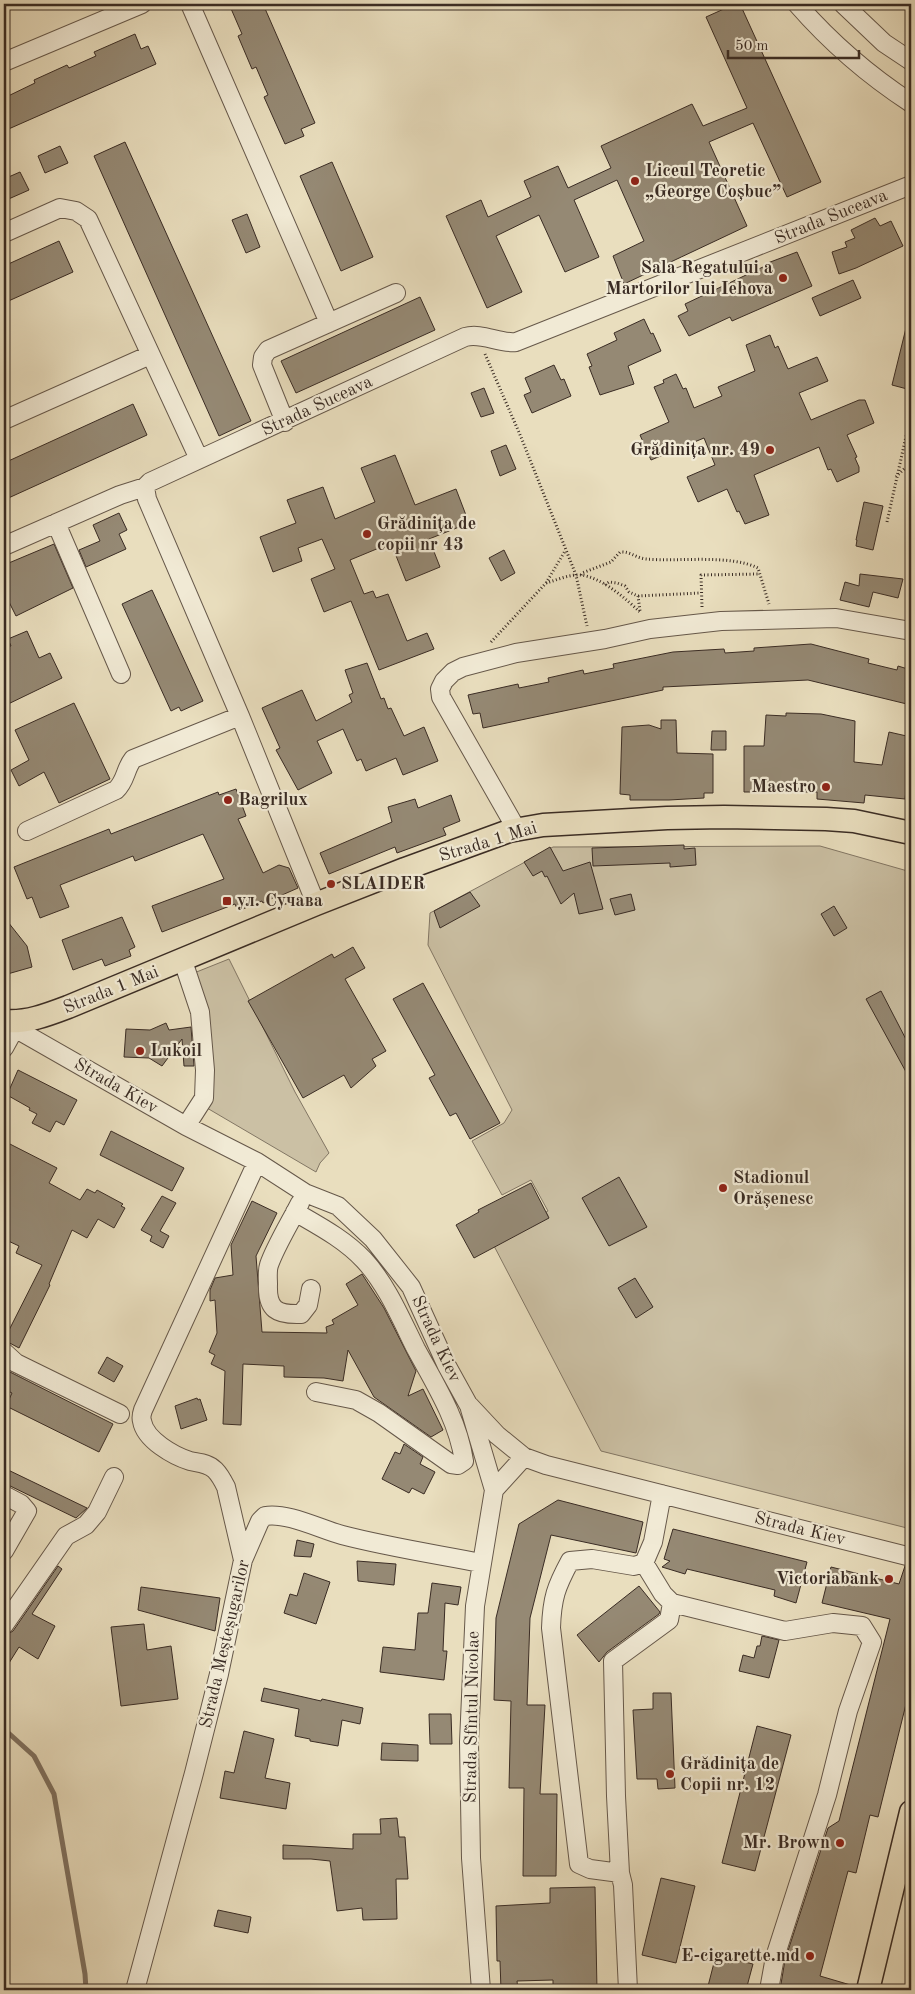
<svg xmlns="http://www.w3.org/2000/svg" width="915" height="1994" font-family="'Old Standard TT',serif">
	<rect width="100%" height="100%" fill="#e9debe"/>
	<filter id="stains"><feTurbulence type="fractalNoise" baseFrequency=".004" numOctaves="4"/><feColorMatrix values="0 0 0 0 .2 0 0 0 0 .09 0 0 0 0 .02 0 0 0 .5 -.17"/></filter>
	<radialGradient id="worn" r=".72"><stop offset=".6" stop-color="#630" stop-opacity="0"/><stop offset="1" stop-color="#630" stop-opacity=".3"/></radialGradient>
	<path fill="#cbc0a4" stroke="#827664" d="M820 846 911 872V1529L601 1451 493 1244 548 1216 546 1212 548 1211 531 1180 502 1195 472 1141 504 1123 512 1110 428 945 430 913 553 847Z
		M229 959 295 1092 329 1153 320 1163 316 1172 207 1108 194 973Z"/>
	<g fill="none" stroke-linecap="round" stroke-linejoin="round">
		<path stroke="#807261" stroke-width="5" d="M4 1729 34 1756 54 1794 85 1974 86 1990"/>
	</g>
	<path fill="#958974" stroke="#3a2c24" d="M229 4H263L315 123 301 129 304 136 285 144 264 97 268 95 256 67 252 69 238 36 242 34Z
		M735 4H740L821 182 787 197 753 123 709 142 747 226 624 284 613 256 644 241 617 180 574 200 599 257 565 272 539 215 496 236 522 292 487 308 446 216 481 200 488 217 531 197 524 181 558 166 568 188 611 168 601 146 692 104 703 126 747 108 706 17Z
		M135 34 141 49 148 46 156 64 4 131V98L35 83 34 80 67 65 69 68 96 56 94 52Z
		M125 142 251 421 219 436 94 156Z
		M60 146 68 163 45 173 38 156Z
		M332 162 373 257 341 271 300 176Z
		M20 172 29 190 4 201V179Z
		M247 214 260 247 246 253 232 220Z
		M875 218 880 226 891 221 903 246 856 268 839 274 832 252 847 247 845 242 855 238 851 230Z
		M59 241 73 272 4 303V266Z
		M797 252 812 286 732 321 730 317 689 336 678 316 688 311 685 304 765 266V264Z
		M853 280 861 298 820 316 812 298Z
		M420 297 435 330 296 393 281 361Z
		M644 319 651 334 653 333 661 351 628 366 634 384 600 395 589 367 592 366 587 354 617 340 614 333Z
		M906 328 911 329V390L892 385Z
		M770 335 775 348 778 346 788 369 817 357 818 359 828 381 799 393 811 420 859 400H865L874 423 847 435 857 457 855 458 859 467V472L837 482 831 469 828 470 819 447 754 475 769 515 745 524 739 511 737 512 727 489 698 502 687 477 715 465 704 438 651 460 640 435 669 422 654 387 664 383 663 380 676 374 683 389 686 388 694 408 722 396 718 387 755 371 746 345Z
		M554 365 561 380 564 379 571 396 532 413 524 395 531 392 525 378Z
		M484 388 494 413 481 417 471 393Z
		M133 404 147 435 4 500V463Z
		M506 445 516 469 500 476 491 451Z
		M395 455 415 505 456 489 469 523 429 539 440 567 406 581 391 543 350 560 364 594 373 591 376 598 388 594 407 641 427 633 434 649 379 670 351 601 324 612 311 579 335 569 322 539 298 548 302 561 273 572 260 537 296 523 287 500 323 487 335 519 375 502 361 468Z
		M864 502 883 506 873 550 856 546 857 540H856Z
		M119 513 127 530 119 534 126 549 86 567 79 550 100 541 93 525Z
		M54 544 73 588 16 616 7 598 4 599V565Z
		M504 550 515 573 501 581 489 558Z
		M860 574 903 579 898 598 873 592 869 607 840 600 845 582 859 586Z
		M152 590 203 701 181 711 179 707 171 711 122 604Z
		M27 631 39 658 50 653 62 678 4 706V647L11 646 8 639Z
		M811 644 869 659 868 663 897 670 898 666 911 670V705L808 680 663 687V690L483 728 480 713 473 714 468 695 518 684 519 688 549 682 548 678 583 670 584 674 614 668 613 664 673 652 724 649 725 653 754 651V648Z
		M367 663 381 699 384 698 388 709 391 708 404 736 424 727 438 761 403 775 396 758 366 771 361 759 357 761 343 729 317 741 332 773 298 790 276 750 280 748 262 708 302 690 316 721 352 702 349 695 353 693 345 670Z
		M74 703 110 779 59 803 44 772 19 786 11 770 29 760 15 730Z
		M786 713 821 714 855 721 854 762 882 765 889 732 911 737V756H910L905 799 865 795 864 803 817 799V792H744V746H764L766 715 786 716Z
		M661 720H676L677 753 713 754V793H704V798L669 800H630V795L620 794 622 727 649 725 661 729Z
		M712 731H726V750H711Z
		M236 789 246 816 238 819 263 873 279 865 289 868 298 888 273 899V898L263 903 262 901 238 911 235 904 162 932 152 906 224 879 203 834 135 861 133 856 60 885 69 907 40 918 32 897 27 899 14 867 109 829 111 834 218 792 219 795Z
		M451 795 460 821 443 828 446 835 397 853 395 847 329 874 320 853 392 822 388 807 415 799 418 808Z
		M684 845V849L695 848 696 865 670 867V863L593 866 592 848Z
		M550 847 563 871 590 862 603 909 579 914 574 893 561 904 547 876 545 877 542 871 533 876 524 862Z
		M470 892 480 906 440 928 434 911Z
		M631 894 635 910 615 915 610 899Z
		M834 906 847 928 834 936 821 914Z
		M4 917 27 946 32 967 4 975Z
		M122 917 135 947 129 950 131 956 105 966 102 959 73 970 62 940Z
		M353 947 365 968 345 979 386 1051 372 1059 376 1066 351 1088 344 1075 303 1098 248 1001 332 954 334 958Z
		M423 983 500 1123 470 1139 456 1113 450 1116 429 1078 435 1075 393 999Z
		M881 991 911 1049V1081L866 999Z
		M166 1023 169 1030 191 1027 194 1066H184L182 1039 162 1066 149 1058 124 1057 126 1029 150 1030Z
		M18 1070 77 1100 64 1125 56 1121 50 1132 32 1123 37 1114 29 1110 30 1108 7 1095Z
		M111 1131 184 1168 172 1191 100 1155Z
		M4 1141 57 1168 49 1183 80 1200 87 1189 95 1193 97 1190 123 1204 121 1206 125 1208 114 1228 98 1219 87 1238 72 1230 49 1284 50 1285 19 1348 4 1340 42 1265 16 1253 19 1246 4 1239Z
		M619 1177 647 1227 609 1246 582 1198Z
		M531 1183 549 1218 474 1258 456 1225 479 1212 478 1210Z
		M162 1196 176 1203 160 1231 169 1236 163 1248 150 1241 152 1236 141 1230Z
		M252 1201 277 1213 256 1256 262 1332 327 1333 326 1327 334 1324 332 1320 358 1305 346 1284 362 1274 384 1308 416 1371 408 1396 423 1389 443 1430 431 1437 374 1397 348 1350 343 1381 324 1378 284 1377V1366L243 1364 241 1425 223 1424 225 1371 211 1364 215 1355 209 1352 217 1333 215 1300 210 1301V1290L215 1278 233 1275 231 1245Z
		M635 1278 653 1307 636 1318 618 1288Z
		M107 1357 123 1366 114 1382 98 1373Z
		M4 1369 113 1424 99 1452 6 1406 12 1393 4 1389Z
		M197 1398 198 1400 200 1399 207 1420 181 1429 175 1406Z
		M404 1444 423 1457 420 1464 435 1472 424 1494 412 1488 409 1493 382 1479 395 1452 400 1454Z
		M4 1468 87 1508 76 1518 4 1483Z
		M558 1500 643 1522 636 1553 551 1535 530 1618 527 1705H545L540 1794H557L556 1876H523L524 1788H509L511 1701 494 1700 496 1618 519 1524Z
		M673 1529 807 1562 796 1603 774 1596 775 1590 687 1569 685 1574 662 1567 670 1561 664 1559Z
		M297 1540 314 1544 311 1557 294 1556Z
		M357 1561 396 1564 394 1585 358 1581Z
		M58 1566 62 1569 32 1614 55 1626 38 1659 19 1647 4 1671V1636L13 1631Z
		M905 1566 911 1567V1684L878 1817 870 1815 856 1873 848 1871 820 1976 854 1986V1990H780L785 1960 828 1828 839 1821 890 1619 822 1603 831 1567 899 1584Z
		M304 1573 330 1582 316 1624 284 1613 290 1594 297 1596Z
		M432 1583 461 1587 458 1605 445 1603 443 1651H447L444 1680 380 1672 383 1647 415 1650 418 1613H428Z
		M639 1586 660 1612 659 1614 607 1652 599 1662 577 1635Z
		M141 1587 220 1598 215 1631 138 1610Z
		M144 1624 147 1650 171 1646 178 1699 121 1706 111 1627Z
		M762 1636 779 1640 769 1678 739 1671 743 1655 754 1658 757 1646H760Z
		M264 1688 321 1701 322 1699 363 1708 360 1724 342 1720 338 1746 310 1741V1739L295 1736 299 1709 261 1701Z
		M653 1693H671L675 1788 658 1789 657 1779H637L633 1710 653 1709Z
		M429 1714H451L452 1744H430Z
		M757 1726 791 1735 755 1871 722 1863Z
		M244 1731 274 1739 265 1778 290 1783 286 1809 220 1798 225 1771 234 1773Z
		M382 1743 418 1745V1761L381 1760Z
		M397 1818 399 1837H405L408 1879H396L397 1919 363 1920 362 1908 337 1911 330 1861 311 1859H283V1845L353 1849V1834H381L380 1819Z
		M661 1878 695 1886 676 1963 642 1955Z
		M595 1887 597 1990H553V1980L517 1981 518 1990H501L500 1961H497L496 1906 550 1903V1888Z
		M218 1910 251 1917 248 1933 214 1926Z
		M716 1955 753 1964 746 1990H707Z"/>
	<g fill="none" stroke-linecap="round" stroke-linejoin="round">
		<g stroke="#66584a" stroke-width="20">
			<path id="minor" d="M190 4 329 323
				M797 4C831 43 868 75 911 103
				M843 4 884 43 911 61
				M4 62 142 4
				M4 233 60 208 76 211 88 219 199 459
				M4 420 150 355
				M285 422 262 365 263 357 268 350 396 293
				M56 523 121 674
				M4 546 120 495 145 487
				M517 830 441 697 440 689 444 681 453 672 463 667 516 653 605 639 650 629 721 621 836 618 911 631
				M27 831 116 790C126 781 125 769 133 759L240 716
				M316 904 240 716 147 499 145 487 150 482 465 337C482 332 499 344 516 342L911 185
				M183 961 200 1012 205 1070 204 1098 186 1126
				M4 1022 186 1126 257 1162 305 1193 338 1206 373 1239 411 1287 447 1366 468 1404 497 1435 524 1457 546 1465 911 1557
				M4 1048 15 1028
				M300 1203C291 1221 275 1247 269 1265 267 1271 268 1279 268 1284 267 1310 277 1315 301 1314L308 1305 311 1289
				M295 1212C319 1226 344 1239 364 1260 387 1285 401 1319 416 1349 435 1384 458 1420 464 1461L458 1465 451 1464 379 1413 356 1400 316 1392
				M4 1352 16 1363 120 1414
				M470 1409 494 1490
				M4 1495 21 1504 27 1511 4 1551
				M243 1560 226 1487C223 1481 220 1475 215 1470 208 1463 199 1463 190 1461 174 1456 145 1440 142 1421 141 1418 142 1413 143 1410L257 1162
				M672 1603 785 1631 833 1623 862 1626 872 1642 848 1711 827 1795 775 1957 769 1990
				M4 1625 66 1536 86 1525 97 1512 114 1477
				M620 1873 616 1796 613 1661 669 1620 672 1603 663 1594 644 1563
				M135 1990 194 1773 219 1674 243 1560 260 1521 265 1516C287 1512 320 1529 342 1535 388 1547 435 1554 481 1563
				M481 1990 471 1858 469 1742 475 1606 494 1490 524 1457
				M628 1990 623 1885 620 1873 590 1869 579 1864 551 1628C552 1598 556 1587 570 1561L592 1559 634 1566 644 1563 653 1542 662 1494"/>
		</g>
		<g stroke="#3a2c24" stroke-width="25">
			<path id="major" d="M4 1021C26 1023 47 1015 68 1007L316 904 405 869 509 831 543 825 667 818 724 817 826 819 854 821 911 833
				M868 1990 911 1812"/>
		</g>
		<path stroke="#3a2c24" stroke-width="3" stroke-dasharray="1 2.5" stroke-linecap="butt" d="M485 354 521 437 576 575 587 626
			M896 477 911 462
			M887 522 911 414
			M581 575 582 573 611 562 620 552C630 551 636 558 646 559 678 562 729 554 758 568L769 604
			M546 583C557 580 570 574 581 575 603 578 626 599 641 613
			M605 585 609 582 617 583 625 586 629 592 638 596 640 611
			M638 596 700 593
			M702 607 701 575 760 574
			M491 642 546 583 565 551"/>
		<use href="#minor" stroke="#f1ead5" stroke-width="18"/>
		<use href="#major" stroke="#e9debe" stroke-width="22"/>
	</g>
	<g fill="#8f2418" stroke="#f1ead5" stroke-width="2">
		<circle cx="635" cy="181" r="5"/>
		<circle cx="783" cy="278" r="5"/>
		<circle cx="770" cy="450" r="5"/>
		<circle cx="367" cy="534" r="5"/>
		<circle cx="826" cy="787" r="5"/>
		<circle cx="228" cy="800" r="5"/>
		<circle cx="331" cy="884" r="5"/>
		<rect x="222" y="896" width="10" height="10" rx="2.5"/>
		<circle cx="140" cy="1051" r="5"/>
		<circle cx="723" cy="1188" r="5"/>
		<circle cx="889" cy="1579" r="5"/>
		<circle cx="670" cy="1774" r="5"/>
		<circle cx="840" cy="1843" r="5"/>
		<circle cx="810" cy="1956" r="5"/>
	</g>
	<g text-anchor="middle" dominant-baseline="central" stroke-width="4.5" stroke-linejoin="round" paint-order="stroke">
		<g font-size="18" font-weight="bold" fill="#3a2c24" stroke="#f1ead5" text-anchor="start">
			<text x="645" y="171">Liceul Teoretic<tspan x="645" dy="21">„George Coșbuc”</tspan></text>
			<text x="773" y="268" text-anchor="end">Sala Regatului a<tspan x="773" dy="21">Martorilor lui Iehova</tspan></text>
			<text x="760" y="450" text-anchor="end">Grădinița nr. 49</text>
			<text x="377" y="524">Grădinița de<tspan x="377" dy="21">copii nr 43</tspan></text>
			<text x="816" y="787" text-anchor="end">Maestro</text>
			<text x="238" y="800">Bagrilux</text>
			<text x="341" y="884">SLAIDER</text>
			<text x="237" y="901">ул. Сучава</text>
			<text x="150" y="1051">Lukoil</text>
			<text x="733" y="1178">Stadionul<tspan x="733" dy="21">Orășenesc</tspan></text>
			<text x="879" y="1579" text-anchor="end">Victoriabank</text>
			<text x="680" y="1764">Grădinița de<tspan x="680" dy="21">Copii nr. 12</tspan></text>
			<text x="830" y="1843" text-anchor="end">Mr. Brown</text>
			<text x="800" y="1956" text-anchor="end">E-cigarette.md</text>
		</g>
		<g font-size="18" fill="#3a2c24" stroke="#f1ead5">
			<text transform="translate(831 217) rotate(-22)">Strada Suceava</text>
			<text transform="translate(317 406) rotate(-25)">Strada Suceava</text>
			<text transform="translate(488 842) rotate(-17)">Strada 1 Mai</text>
			<text transform="translate(111 990) rotate(-22)">Strada 1 Mai</text>
			<text transform="translate(116 1086) rotate(30)">Strada Kiev</text>
			<text transform="translate(436 1339) rotate(65)">Strada Kiev</text>
			<text transform="translate(800 1529) rotate(14)">Strada Kiev</text>
			<text transform="translate(225 1644) rotate(-77)">Strada Meșteșugarilor</text>
			<text transform="translate(472 1717) rotate(-89)">Strada Sfîntul Nicolae</text>
		</g>
	</g>
	<rect width="915" height="1994" fill="none" stroke="#e9debe" stroke-width="20"/>
	<rect x="5" y="5" width="905" height="1984" fill="none" stroke="#3a2c24" stroke-width="2.5"/>
	<rect x="10" y="10" width="895" height="1974" fill="none" stroke="#3a2c24"/>
	<path d="M728 50v8h131v-8" fill="none" stroke="#3a2c24" stroke-width="2.5"/>
	<text x="735" y="50" font-size="15" fill="#3a2c24" stroke="#f1ead5" stroke-width="4" paint-order="stroke">50 m</text>
	<rect width="100%" height="100%" filter="url(#stains)"/>
	<rect width="100%" height="100%" fill="url(#worn)"/>
</svg>
